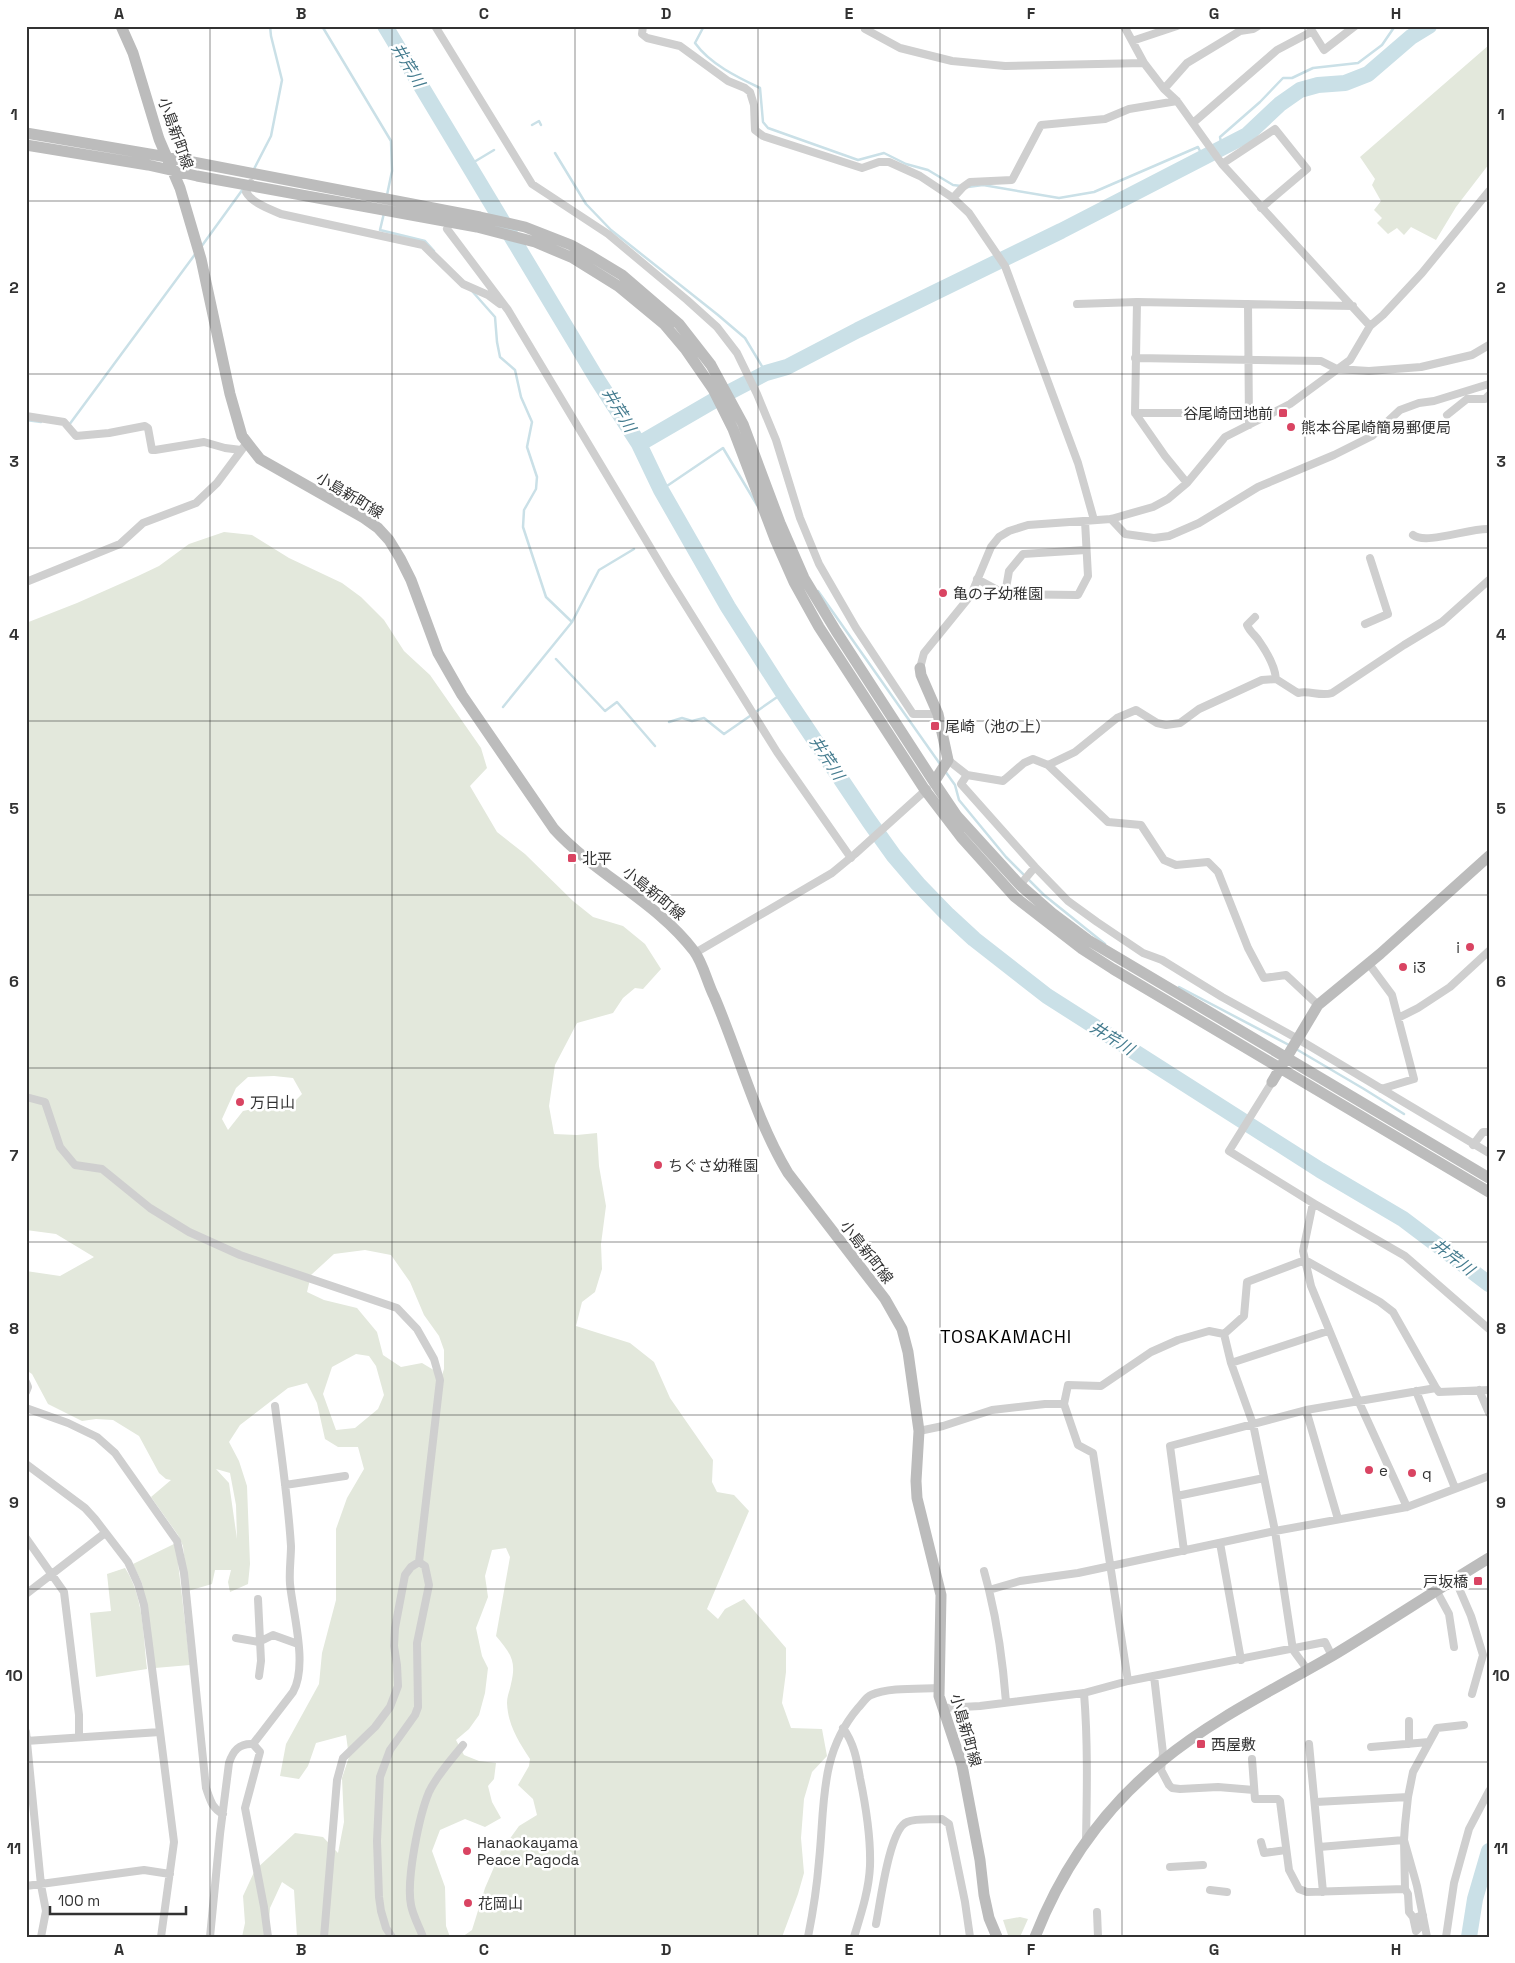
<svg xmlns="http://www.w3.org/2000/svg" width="1515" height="1963" font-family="'Space Grotesk','Noto Sans JP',sans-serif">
	<rect width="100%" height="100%" fill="#fff"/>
	<path fill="#e3e8dc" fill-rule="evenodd" d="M1489 45V164L1456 207 1436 240 1411 227 1404 235 1397 228 1388 234 1377 223 1382 218 1374 210 1381 201 1372 185 1375 179 1360 157Z
		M224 532 252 535 289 558 342 583 361 597 384 620 404 651 430 675 481 748 487 768 470 786 497 832 525 854 573 901 593 917 623 926 645 944 661 969 643 989 635 988 623 998 613 1013 577 1023 555 1065 549 1106 554 1134 577 1135 597 1133 599 1166 606 1206 601 1244 602 1269 595 1292 582 1302 576 1326 630 1343 654 1362 670 1398 713 1460 712 1482 717 1492 734 1495 749 1511 707 1609 718 1619 725 1609 744 1599 786 1648V1672L782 1703 791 1728 822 1729 827 1756 812 1772 804 1799 801 1838 804 1873 798 1894 782 1937H462L472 1930 485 1888 501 1851 519 1826 537 1815 533 1799 518 1785 529 1766 530 1759C518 1741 508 1725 507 1703 507 1696 510 1690 511 1684 517 1660 510 1653 496 1636L510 1557 506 1548 492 1550 485 1576 488 1597 476 1628 482 1656 488 1668 485 1693 479 1715 469 1729 456 1740 464 1755 479 1761 496 1763 494 1779 488 1786 492 1802 501 1818 485 1827 465 1819 440 1830 432 1851 445 1887 446 1926 450 1937H297L294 1890 282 1882 270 1908 268 1937H242L245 1923 243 1896 255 1870 295 1833 323 1837 338 1853 344 1822 342 1778 349 1757 346 1735 316 1743 308 1766 299 1779 280 1776 286 1744 319 1684 322 1653 336 1600V1529L347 1498 364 1469 358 1447H338L325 1439 317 1403 307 1383 288 1388 240 1425 229 1442 239 1461 247 1486 250 1564 248 1584 230 1592 228 1582 231 1570H215L212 1584 188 1591 183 1546 178 1535 151 1497 171 1480 166 1479 159 1473 139 1436 113 1420 96 1419 82 1421 48 1404 32 1374 26 1370V1271L60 1276 94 1257 56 1234 26 1230V623L77 603 138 576 159 566 189 544ZM274 1076 293 1078 302 1094 292 1104 280 1103 243 1111 228 1130 222 1119 236 1088 248 1077ZM365 1250 391 1255 410 1282 424 1315 439 1336 444 1350V1369L442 1375 422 1363 401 1367 383 1355 377 1332 357 1308 324 1300 307 1292 311 1275 334 1254ZM356 1354 369 1356 376 1366 384 1395 378 1409 355 1428 336 1430 323 1394 332 1367ZM216 1469 230 1473 236 1505 237 1539 229 1483Z
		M174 1544 177 1554 190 1665 155 1668 142 1583 133 1564Z
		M125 1568C144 1597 143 1635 147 1669L96 1677 90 1613 111 1611 107 1574Z
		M1020 1917 1028 1919 1020 1937 1008 1935 1003 1920Z"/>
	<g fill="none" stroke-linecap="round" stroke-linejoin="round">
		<path stroke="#cae0e7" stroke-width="2.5" d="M322 26 391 141 392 171 387 195
			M704 26 695 43C710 64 737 77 760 88L763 122 768 128 858 160 884 153 906 164 928 170 953 185 961 186
			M532 125 539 121 541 125
			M1222 148 1220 137 1260 102 1283 78H1292L1313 68 1358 63 1382 45 1395 26
			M555 153 586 204 611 230 718 315 745 338 766 373
			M469 165 494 150
			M253 171 271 136 282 80 271 36 270 26
			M968 187 983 185 1059 198 1094 192 1198 147 1203 157
			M384 213 380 230 425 241 434 251
			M201 247 243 189
			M472 291 495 317 497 342 500 357 515 370 521 397 532 422 527 447 537 477 536 489 524 510 523 527 546 597 572 622 503 707
			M26 420 41 422
			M69 425 196 253
			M661 490 723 448 757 505
			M818 591 940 764
			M572 622 599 570 634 549
			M556 659 605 711 617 702 655 746
			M669 722 682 718 692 721 704 718 724 734 783 693
			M945 771 955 785 959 800 1006 857 1044 895 1105 944
			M1179 987 1289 1045
			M1296 1049 1364 1089 1404 1114"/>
		<path stroke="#cae0e7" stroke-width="16" d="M385 26 597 379 639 444 661 490 728 607 783 693 869 821 894 856 918 884 948 915 974 939 1047 996 1320 1170 1403 1219 1489 1284
			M639 444 720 397 766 373 787 367 858 330 1061 231 1247 135 1280 104 1300 90 1318 85 1345 83 1368 74 1411 37 1429 26
			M1469 1937 1475 1899 1489 1851"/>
		<path stroke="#cfcfcf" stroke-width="8" d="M435 26 532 184 608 234 687 300 717 327 737 353 757 394 776 440 800 518 819 564 856 628 913 714H938
			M643 26 642 34 647 38 680 46 728 81 745 88 750 92 754 105 755 130 763 136 862 168 879 162H889L920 176 953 198 969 213 1005 266 1078 463 1094 520
			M867 26 865 29 900 48 952 61 1005 66 1144 63
			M1124 26 1144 63 1164 89 1177 101 1222 164 1370 326
			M1309 26 1324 50 1355 26
			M1132 41 1177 26
			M1164 89 1187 63 1240 31 1253 29 1258 26
			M1193 123 1277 50 1311 32
			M1222 164 1275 129 1307 169 1261 208
			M251 183 246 192C252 203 270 209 281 214L423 245 463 284 488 295 500 304
			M953 198 963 187 970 182 1012 180 1041 125 1105 119 1129 109 1177 101
			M447 229 508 310 668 577 777 752 851 858
			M1137 302 1135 413 1165 456 1187 483
			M1077 304 1137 302 1353 306
			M1248 304 1249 425
			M1135 358 1321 361 1337 369 1369 371 1421 367 1472 355 1489 345
			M1135 413H1249
			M1447 415 1467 399H1485L1489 395
			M26 416 64 422 76 436 109 433 145 426 148 428 152 450H155L204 442 225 448 241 450
			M1111 519 1125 534 1154 538 1169 536 1199 523 1258 487 1334 455 1372 436 1400 410 1419 403 1434 401 1489 384
			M1413 535C1426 545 1469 528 1489 529
			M977 579 1005 594 1078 595 1088 576 1085 521
			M26 582 120 544 143 523 196 503 217 483 246 444
			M1005 594 1009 571 1023 554 1086 550
			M1255 617 1247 625C1250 632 1255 635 1259 641 1266 651 1275 667 1276 679
			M1365 624 1388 614 1370 558
			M920 668 924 653 971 595 991 547 999 537 1009 531 1028 525 1111 519 1153 507 1168 499 1187 483 1225 437 1290 404 1350 360 1370 326 1383 315 1422 273 1489 191
			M948 760 967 775 1003 781 1024 763 1033 759 1048 765 1108 822 1141 825 1164 860 1176 865 1208 862 1218 872 1248 948 1264 978 1286 975 1318 1005
			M1048 765 1075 752 1117 718 1136 710 1157 723 1166 725 1180 723 1199 709 1262 680 1276 679 1298 693C1310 690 1320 697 1332 693L1404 645 1442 622 1489 580
			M967 775 961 784 1035 867 1068 901 1097 922 1143 953 1162 960 1222 997 1298 1039 1489 1153
			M1020 885 1035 867
			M695 953 832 873 855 854 927 789
			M1369 964 1392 995 1414 1079 1381 1089
			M1398 1018 1418 1008 1450 987 1489 951
			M1272 1082 1229 1151 1313 1203 1405 1256 1489 1329
			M26 1097 45 1102 60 1147 75 1165 102 1169 150 1208 189 1232 240 1255 397 1308 417 1329 434 1359 440 1380 419 1562
			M1473 1145 1483 1132H1489
			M1313 1203 1303 1251 1311 1286 1358 1400 1407 1507
			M1224 1334 1231 1363 1253 1424 1275 1531 1293 1650 1307 1669
			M1224 1334 1244 1316 1247 1282 1305 1260 1380 1302 1393 1312 1436 1388
			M1231 1363 1328 1331
			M26 1382 28 1387 26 1392
			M1479 1390 1489 1413
			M1416 1391 1455 1488
			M26 1408 68 1423 97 1437 115 1453 177 1541 184 1573 206 1788C210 1799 212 1809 223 1814
			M1306 1410 1338 1519
			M919 1431 943 1426 992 1410 1045 1404H1064
			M26 1464 85 1508 95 1519 128 1562 138 1584 144 1605 174 1842 161 1937
			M285 1485 345 1476
			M1177 1496 1264 1478
			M26 1538 64 1592 79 1715V1736
			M1220 1543 1241 1660
			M1184 1551 1170 1446 1306 1410 1436 1388 1439 1392 1489 1390
			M984 1571 989 1590 1020 1581 1078 1573 1275 1531 1407 1507 1489 1476
			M1455 1579 1471 1616 1483 1655 1472 1694
			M989 1590C998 1627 1003 1663 1006 1702
			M1436 1590 1449 1614 1454 1647
			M26 1594 105 1533
			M258 1599 261 1661 259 1676
			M236 1638 259 1642 273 1635 298 1644
			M1154 1676 1163 1753 1161 1770 1169 1785 1172 1788 1180 1789 1218 1787 1254 1790
			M1128 1681 1093 1453 1078 1445 1064 1404 1068 1385 1101 1386 1151 1352 1178 1340 1209 1331 1224 1334
			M1084 1693C1088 1742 1087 1791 1086 1841
			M944 1708 980 1706 1084 1693 1128 1681 1325 1642 1332 1656
			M1409 1721V1744
			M843 1728C854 1743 857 1760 860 1778 866 1807 871 1836 870 1866 869 1890 861 1914 854 1937
			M26 1732 41 1885 46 1911 41 1937
			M26 1741 160 1732
			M253 1744 293 1692C308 1666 293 1614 290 1584 289 1571 291 1558 291 1546 288 1499 281 1452 275 1406
			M1309 1744 1323 1892
			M1371 1747 1429 1742
			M1252 1759 1255 1799H1278L1280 1801 1289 1870 1299 1889 1307 1892 1405 1889 1404 1840 1319 1847
			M1316 1802 1408 1797
			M1261 1842 1264 1853 1286 1850
			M1170 1867 1203 1865
			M26 1886 144 1870 170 1874
			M1405 1889 1408 1894 1409 1912 1413 1917 1416 1931 1418 1929 1417 1917 1423 1915
			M1210 1890 1227 1892
			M1097 1912 1098 1937
			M876 1924C880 1905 889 1829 907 1822 917 1818 931 1820 942 1819L949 1824 965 1902 970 1937
			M210 1937 220 1834 229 1763C233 1751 239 1743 253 1744L260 1752 245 1808 264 1907 268 1937
			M324 1937 337 1780 343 1758 375 1727 390 1707 398 1686 397 1665 394 1646 395 1628 405 1575 411 1567 419 1562 425 1566 429 1585 417 1643 418 1707 415 1715 390 1750 380 1777 377 1841 379 1897 381 1911 386 1928 392 1937
			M423 1937C419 1926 413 1916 411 1905 406 1880 419 1816 429 1792 437 1775 451 1760 463 1745
			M808 1937C813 1912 817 1886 819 1861 825 1805 819 1754 858 1708 862 1704 866 1697 871 1695 889 1687 920 1689 939 1688
			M1427 1937 1417 1886 1404 1840 1405 1825 1408 1797 1413 1772 1437 1728 1464 1725
			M1446 1937 1454 1883 1469 1829 1489 1791"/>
		<path stroke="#bcbcbc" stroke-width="11" d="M121 26 133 53 159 139 180 188 201 259 230 394 242 436 260 459 364 518 378 528 389 540 400 558 411 580 438 653 462 695 554 829C596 875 656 901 694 951 703 963 707 982 714 996 739 1054 755 1118 788 1173L885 1299 902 1329 908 1352 919 1431 916 1481 917 1498 941 1595 939 1696 962 1765 980 1860 984 1895 989 1918 997 1937
			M26 133 167 157 480 217 525 227 571 245 589 255 622 275 679 324 711 365 743 424 780 523 804 578 836 631 934 782 957 816 1020 885 1052 913 1088 940 1489 1178
			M26 145 148 165 197 176 477 227 535 242 573 258 618 286 664 324 686 350 713 389 733 429 775 539 794 582 819 627 925 790 961 837 1015 897 1082 949 1113 969 1489 1192
			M920 668 921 675 938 714 948 760 934 782
			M1272 1082 1318 1005 1380 954 1489 856
			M1035 1937C1062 1868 1105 1807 1162 1761 1213 1719 1275 1689 1332 1656 1385 1624 1436 1590 1489 1558"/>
	</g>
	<path fill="none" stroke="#323232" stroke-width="1" stroke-opacity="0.55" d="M210 26V1937M392 26V1937M575 26V1937M758 26V1937M940 26V1937M1122 26V1937M1305 26V1937M26 201H1489M26 374H1489M26 548H1489M26 721H1489M26 895H1489M26 1068H1489M26 1242H1489M26 1415H1489M26 1589H1489M26 1762H1489"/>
	<g fill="#d94462" stroke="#fff" stroke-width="2">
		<rect x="1278" y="408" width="10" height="10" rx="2.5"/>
		<circle cx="1291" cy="427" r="5"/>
		<circle cx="943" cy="593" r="5"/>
		<rect x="930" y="721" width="10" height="10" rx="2.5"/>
		<rect x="567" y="853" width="10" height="10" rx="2.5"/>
		<circle cx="1470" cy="947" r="5"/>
		<circle cx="1403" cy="967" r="5"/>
		<circle cx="240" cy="1102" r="5"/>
		<circle cx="658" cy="1165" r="5"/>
		<circle cx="1369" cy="1470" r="5"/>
		<circle cx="1412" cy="1473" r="5"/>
		<rect x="1473" y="1576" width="10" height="10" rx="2.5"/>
		<rect x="1196" y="1739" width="10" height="10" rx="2.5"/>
		<circle cx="467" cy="1851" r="5"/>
		<circle cx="468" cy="1903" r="5"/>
	</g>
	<g text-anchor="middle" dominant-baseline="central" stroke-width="5" stroke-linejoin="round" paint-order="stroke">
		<g font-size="15" fill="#323232" stroke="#fff">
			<text transform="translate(176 133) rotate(70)">小島新町線</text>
			<text transform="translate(350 495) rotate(31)">小島新町線</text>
			<text transform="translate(654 893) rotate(39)">小島新町線</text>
			<text transform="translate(867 1252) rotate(52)">小島新町線</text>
			<text transform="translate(966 1730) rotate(74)">小島新町線</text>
		</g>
		<g font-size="15" fill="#323232" stroke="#fff" text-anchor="start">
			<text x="1273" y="413" text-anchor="end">谷尾崎団地前</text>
			<text x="1301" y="427">熊本谷尾崎簡易郵便局</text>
			<text x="953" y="593">亀の子幼稚園</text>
			<text x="945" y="726">尾崎（池の上）</text>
			<text x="582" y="858">北平</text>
			<text x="1460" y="947" text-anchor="end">i</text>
			<text x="1413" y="967">i3</text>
			<text x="250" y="1102">万日山</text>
			<text x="668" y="1165">ちぐさ幼稚園</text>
			<text x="1379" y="1470">e</text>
			<text x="1422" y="1473">q</text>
			<text x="1468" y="1581" text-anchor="end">戸坂橋</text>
			<text x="1211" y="1744">西屋敷</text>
			<text x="477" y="1842">Hanaokayama<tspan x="477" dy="17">Peace Pagoda</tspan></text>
			<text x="478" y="1903">花岡山</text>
		</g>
		<g font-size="16" font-style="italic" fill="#457c8f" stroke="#fff">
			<text transform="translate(408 65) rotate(59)">井芹川</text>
			<text transform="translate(619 410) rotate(59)">井芹川</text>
			<text transform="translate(827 758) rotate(57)">井芹川</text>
			<text transform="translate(1112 1038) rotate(32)">井芹川</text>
			<text transform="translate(1453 1257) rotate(38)">井芹川</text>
		</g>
		<g font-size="18" letter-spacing="1" fill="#000" stroke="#fff">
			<text x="1006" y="1336">TOSAKAMACHI</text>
		</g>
	</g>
	<rect width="1515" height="1963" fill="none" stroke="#ffffff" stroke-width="55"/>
	<path d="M50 1906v8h136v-8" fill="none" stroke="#323232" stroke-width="2.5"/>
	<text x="58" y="1906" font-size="15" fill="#323232" stroke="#ffffff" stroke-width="4" paint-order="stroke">100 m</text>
	<rect x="28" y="28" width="1460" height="1908" fill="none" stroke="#323232" stroke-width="2"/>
	<g font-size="16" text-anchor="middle" font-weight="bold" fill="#323232">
		<text x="119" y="19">A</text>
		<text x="301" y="19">B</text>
		<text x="484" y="19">C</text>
		<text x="666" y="19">D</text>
		<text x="849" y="19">E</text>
		<text x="1031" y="19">F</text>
		<text x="1214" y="19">G</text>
		<text x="1396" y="19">H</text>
		<text x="14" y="120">1</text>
		<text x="1501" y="120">1</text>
		<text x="14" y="293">2</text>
		<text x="1501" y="293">2</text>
		<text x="14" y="467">3</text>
		<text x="1501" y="467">3</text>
		<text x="14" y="640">4</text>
		<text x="1501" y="640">4</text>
		<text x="14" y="814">5</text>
		<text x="1501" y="814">5</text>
		<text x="14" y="987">6</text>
		<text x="1501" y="987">6</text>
		<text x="14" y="1161">7</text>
		<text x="1501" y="1161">7</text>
		<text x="14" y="1334">8</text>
		<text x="1501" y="1334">8</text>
		<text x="14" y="1508">9</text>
		<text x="1501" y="1508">9</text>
		<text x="14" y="1681">10</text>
		<text x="1501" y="1681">10</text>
		<text x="14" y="1854">11</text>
		<text x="1501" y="1854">11</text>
		<text x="119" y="1955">A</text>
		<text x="301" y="1955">B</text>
		<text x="484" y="1955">C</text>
		<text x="666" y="1955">D</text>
		<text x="849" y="1955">E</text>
		<text x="1031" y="1955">F</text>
		<text x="1214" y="1955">G</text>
		<text x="1396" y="1955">H</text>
	</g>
</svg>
